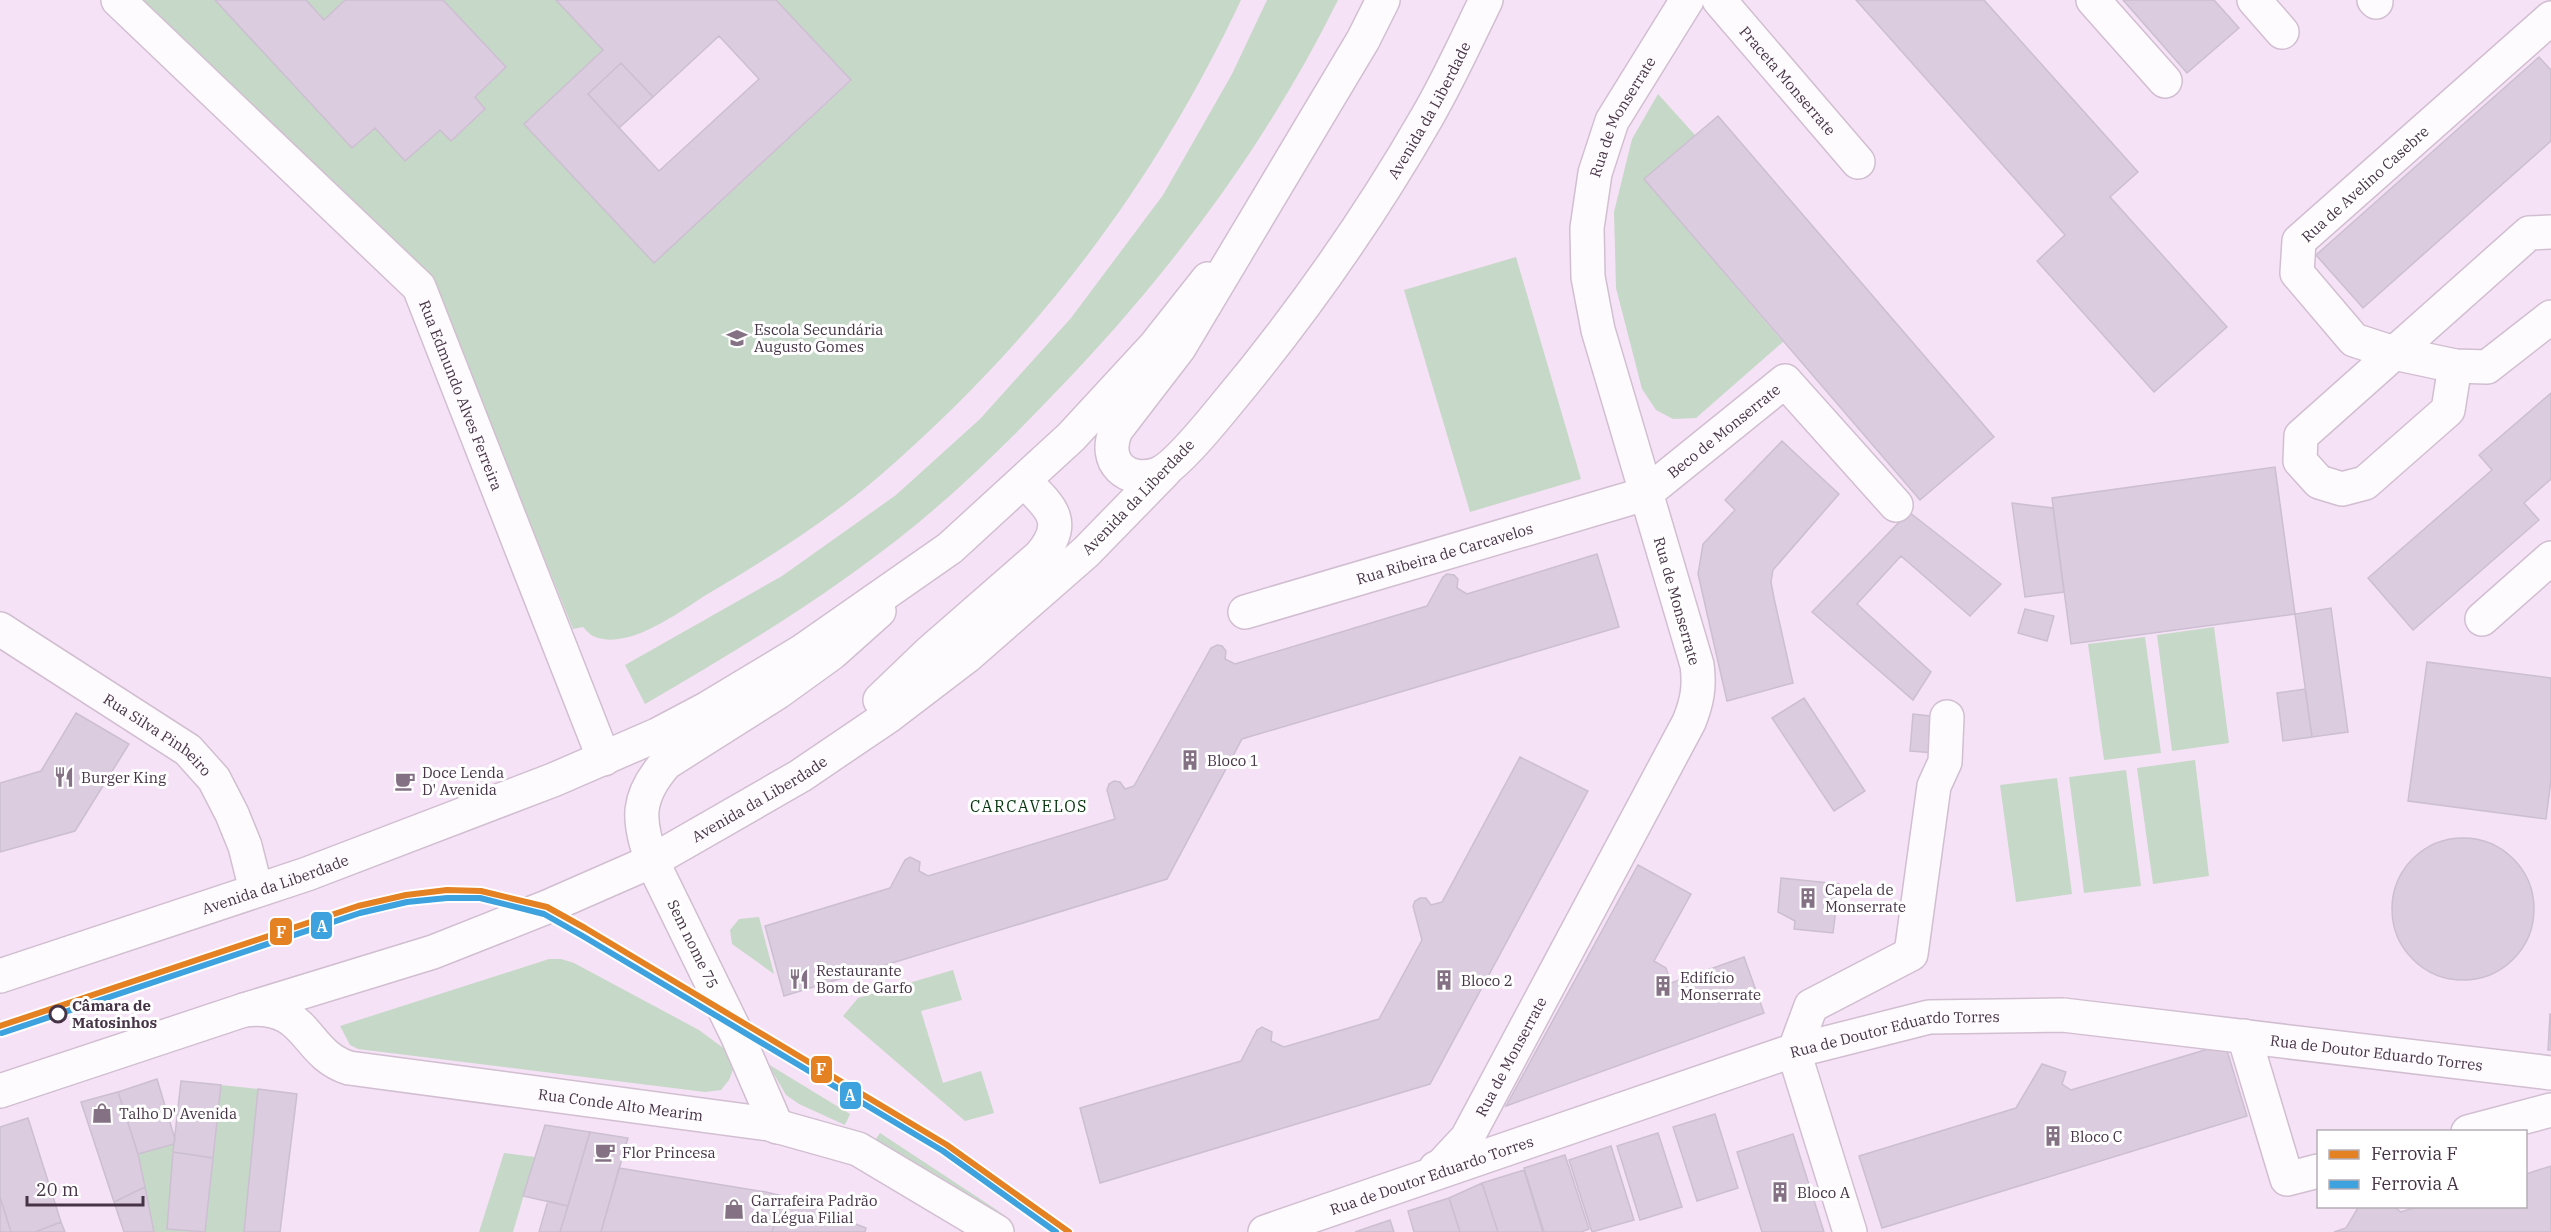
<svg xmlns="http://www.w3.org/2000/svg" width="2551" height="1232" font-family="'IBM Plex Serif',serif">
	<rect width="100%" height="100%" fill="#f6e2f6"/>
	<path fill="#c6d8c7" d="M137 0H215L352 148 375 128 405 161 440 130 451 141 485 109 475 97 506 67 443 0H556L603 50 524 124 654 263 851 81 776 0H1241C1154 185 1037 339 883 473 829 520 767 559 706 595 679 612 627 652 593 636 590 635 586 630 583 627L573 629 434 285Z
		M306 0H345L324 20Z
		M1267 0H1338C1265 148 1165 280 1050 398 1008 442 965 484 918 523 834 592 740 649 645 704L625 665 782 576 896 495 980 419 1071 318 1163 195 1232 74Z
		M1658 94 1695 135 1644 179 1783 342 1696 418 1673 419 1656 410 1642 389 1616 288 1614 212 1632 139Z
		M1516 257 1581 479 1470 512 1404 290Z
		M2214 627 2229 743 2172 751 2157 635Z
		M2145 637 2161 753 2104 760 2088 644Z
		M2195 760 2209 876 2153 884 2137 768Z
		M2126 770 2141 886 2084 893 2069 777Z
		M2057 778 2072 894 2016 902 2000 785Z
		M759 917 774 974 732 944 730 930 739 919Z
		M549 959H561L574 963 699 1030 726 1050 735 1064 729 1080 721 1090 705 1092 358 1049 350 1045 340 1026Z
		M953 970 962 1000 921 1011 943 1083 981 1071 994 1113 965 1121 843 1016 858 998Z
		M768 1064 850 1114 845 1125 799 1104 786 1095Z
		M221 1085 258 1089 244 1232H205Z
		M880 1133 1006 1216 873 1143Z
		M174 1144 167 1228 197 1232H154L138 1154Z
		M504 1153 535 1157 513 1232H479Z"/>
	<path fill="#dbccdf" stroke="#ccbfd1" stroke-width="1.5" fill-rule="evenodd" d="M215 0H306L324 20 345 0H443L506 67 475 97 485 109 451 141 440 130 405 161 375 128 352 148Z
		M556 0H776L851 80 654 263 524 124 603 50ZM719 36 759 79 659 171 588 94 621 63 653 97Z
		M1856 0H1984L2138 172 2110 197 2227 327 2154 392 2037 261 2065 235Z
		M2123 0H2214L2239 28 2187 73Z
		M2539 57 2551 70V141L2363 308 2316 255Z
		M621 63 653 97 619 128 588 94Z
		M1718 116 1994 437 1920 500 1644 179Z
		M2551 393V479L2524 503 2539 520 2413 630 2368 578 2492 470 2479 455Z
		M1782 441 1839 494 1773 570 1771 582 1774 598 1793 683 1727 701 1698 574 1703 544 1735 510 1725 500Z
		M2275 467 2295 614 2071 644 2052 498Z
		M2012 503 2053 508 2064 592 2025 597Z
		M1909 512 2001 584 1970 616 1901 556 1857 604 1931 672 1913 700 1812 612Z
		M1597 554 1619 627 1242 739 1167 879 784 996 765 926 890 888 905 860 910 857 920 862 919 871 928 876 1115 819 1107 790 1109 784 1114 781 1120 782 1125 789 1134 786 1211 648 1217 645 1222 646 1226 651 1225 659 1235 664 1427 606 1443 577 1447 574 1454 575 1458 579 1457 588 1467 594Z
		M2331 608 2348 732 2312 737 2295 614Z
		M2025 609 2054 616 2047 641 2018 633Z
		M2427 662 2551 678V780L2546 819 2408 801Z
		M2305 689 2312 737 2283 741 2277 693Z
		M1804 698 1865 791 1834 811 1772 718Z
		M76 713 129 744 75 831 0 852V783L41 771Z
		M1913 714 1938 717 1935 753 1910 751Z
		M1520 757 1588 791 1430 1084 1100 1183 1080 1108 1241 1061 1257 1030 1262 1027 1272 1032 1271 1041 1284 1047 1379 1019 1422 940 1413 906 1415 901 1420 898H1426L1431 905 1442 902Z
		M2392 909a71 71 0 1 1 142 0a71 71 0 1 1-142 0Z
		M1638 865 1691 894 1654 961 1666 968 1671 983 1744 957 1764 1013 1506 1106Z
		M1781 878 1839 884 1833 933 1794 929 1795 921 1778 912Z
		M2550 1014H2551V1050H2548Z
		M2225 1044 2247 1116 1882 1228 1859 1156 2016 1108 2042 1064 2066 1072 2062 1084 2071 1090Z
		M157 1079 175 1139 174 1144 138 1154 118 1092Z
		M181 1081 221 1085 213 1158 173 1152Z
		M258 1089 297 1094 280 1232H244Z
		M118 1092 138 1154 145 1187 114 1202 81 1102Z
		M1715 1114 1738 1188 1697 1201 1673 1127Z
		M28 1118 61 1222 35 1232H11L0 1197V1127Z
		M545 1125 590 1132 568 1206 523 1196Z
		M590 1132 628 1138 601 1232H560Z
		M1658 1133 1682 1207 1640 1220 1617 1146Z
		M1793 1134 1824 1232H1762L1737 1152Z
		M1611 1146 1634 1220 1592 1232 1569 1160Z
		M173 1152 213 1158 205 1232 167 1229Z
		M1565 1155 1589 1229 1581 1232H1544L1524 1168Z
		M2551 1166V1232H2334L2346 1228 2359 1206H2393L2401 1212 2419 1206H2526V1174Z
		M619 1168 766 1192 783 1196 772 1232H601Z
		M1524 1170 1543 1232H1498L1482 1183Z
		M1482 1183 1498 1232H1460L1449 1198Z
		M145 1187 154 1232H124L114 1202Z
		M783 1196 866 1228 865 1232H772Z
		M0 1197 11 1232H0Z
		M1449 1198 1460 1232H1414L1408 1211Z
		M548 1201 568 1206 560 1232H539Z
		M1390 1220 1394 1232H1355Z
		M61 1222 65 1232H35Z"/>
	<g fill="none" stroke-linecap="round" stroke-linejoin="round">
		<g stroke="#d1bfd1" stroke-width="36">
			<g id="minor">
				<path id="s1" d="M118 0 419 287 604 759"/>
				<path id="s2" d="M1719 0 1858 162"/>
				<path d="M2093 0 2165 81"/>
				<path d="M2254 0 2282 32"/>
				<path d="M2374 0 2376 2"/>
				<path d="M2551 18 2299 241 2297 273 2354 340 2394 353 2455 366 2487 367 2551 317"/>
				<path d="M2455 366 2448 410 2365 483 2342 489 2319 482 2300 461 2301 436 2529 233 2551 232"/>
				<path id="s3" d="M1245 612 1645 494 1785 381 1896 505"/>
				<path d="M2482 619 2551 558"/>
				<path id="s4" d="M0 629 188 750 214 779 232 814 245 846 256 890"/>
				<path id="s5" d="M244 1010C310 1003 302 1053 349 1068L769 1124 858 1149 997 1232"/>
				<path d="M2244 1036 2287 1179 2318 1171"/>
				<path d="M777 1127 737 1035 652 861C637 820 636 797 666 763L778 692 832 653 879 611"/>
				<path d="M2468 1132 2551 1110"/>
				<path id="s6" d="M1436 1168 1441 1166 1467 1138 1689 722C1697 702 1700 687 1697 665L1598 330 1588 277 1587 228 1595 173 1612 121 1687 0"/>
				<path id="s7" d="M1265 1232 1783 1054 1929 1017 2063 1015 2551 1073"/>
				<path d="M1850 1232 1794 1052 1811 1006 1911 954 1934 786 1945 762 1947 717"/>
			</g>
		</g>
		<g stroke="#d1bfd1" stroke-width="36">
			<g id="major">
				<path d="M880 700 930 652 1040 556C1069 522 1051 507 1024 481"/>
				<path id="s8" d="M0 976 307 874 553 780 657 735 708 708 801 652 950 548 1071 437 1155 346 1208 279"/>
				<path id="s9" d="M0 1091 244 1010 433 952 547 907 652 861 800 776 890 715 966 657 1086 552 1165 471"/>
			</g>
		</g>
		<g stroke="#d1bfd1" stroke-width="36">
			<g id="highway">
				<path id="s10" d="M1383 0 1363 40 1179 348 1116 430C1102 462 1127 485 1158 474 1175 467 1211 423 1224 407 1300 316 1368 220 1427 117 1449 79 1467 39 1486 0"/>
			</g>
		</g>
		<use href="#minor" stroke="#fefbfe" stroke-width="33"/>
		<use href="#major" stroke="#fefbfe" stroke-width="33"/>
		<use href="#highway" stroke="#fefbfe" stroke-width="33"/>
		<g stroke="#fff" stroke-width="10">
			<path id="rail-1" d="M0 1026 358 906 406 895 447 890 481 891 547 907 585 928 947 1145 1069 1232"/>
		</g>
		<g stroke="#fff" stroke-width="10">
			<path id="rail-2" d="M2 1033 360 913 407 902 447 898H480L544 914 581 935 943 1151 1056 1232"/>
		</g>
		<use href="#rail-1" stroke="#e48223" stroke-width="6"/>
		<use href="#rail-2" stroke="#3da2de" stroke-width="6"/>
	</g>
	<defs>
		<g id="school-bare" transform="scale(1.62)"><path d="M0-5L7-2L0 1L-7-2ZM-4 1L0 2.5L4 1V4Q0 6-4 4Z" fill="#847184" stroke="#fff" stroke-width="2.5" paint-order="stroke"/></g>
		<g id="building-bare" transform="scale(1.62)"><path d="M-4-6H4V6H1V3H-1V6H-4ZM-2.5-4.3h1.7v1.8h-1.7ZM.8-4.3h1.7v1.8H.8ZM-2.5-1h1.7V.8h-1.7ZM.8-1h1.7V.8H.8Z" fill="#847184" stroke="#fff" stroke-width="2.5" paint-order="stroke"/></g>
		<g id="restaurant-bare" transform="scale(1.62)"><path d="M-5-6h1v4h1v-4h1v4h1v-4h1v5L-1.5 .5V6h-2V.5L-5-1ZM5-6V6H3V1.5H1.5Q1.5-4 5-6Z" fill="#847184" stroke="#fff" stroke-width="2.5" paint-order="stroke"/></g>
		<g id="cafe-bare" transform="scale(1.62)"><path d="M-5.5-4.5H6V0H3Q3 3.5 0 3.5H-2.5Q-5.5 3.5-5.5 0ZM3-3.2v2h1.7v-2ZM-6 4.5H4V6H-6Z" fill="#847184" stroke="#fff" stroke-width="2.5" paint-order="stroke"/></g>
		<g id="shop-bare" transform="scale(1.62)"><path d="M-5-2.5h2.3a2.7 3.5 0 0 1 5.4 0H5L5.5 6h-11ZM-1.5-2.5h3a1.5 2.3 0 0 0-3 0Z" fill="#847184" stroke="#fff" stroke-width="2.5" paint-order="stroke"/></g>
	</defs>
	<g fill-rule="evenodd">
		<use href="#school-bare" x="737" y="338"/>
		<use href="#building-bare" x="1190" y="760"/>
		<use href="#restaurant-bare" x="64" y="777"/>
		<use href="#cafe-bare" x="405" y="781"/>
		<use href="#building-bare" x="1808" y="898"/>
		<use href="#restaurant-bare" x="799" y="979"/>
		<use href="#building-bare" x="1444" y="980"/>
		<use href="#building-bare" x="1663" y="986"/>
		<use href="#shop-bare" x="102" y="1113"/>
		<use href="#building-bare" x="2053" y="1136"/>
		<use href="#cafe-bare" x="605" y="1152"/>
		<use href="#building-bare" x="1780" y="1192"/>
		<use href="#shop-bare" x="734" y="1209"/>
	</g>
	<circle fill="#fff" stroke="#463446" stroke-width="3" cx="58" cy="1014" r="8"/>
	<g text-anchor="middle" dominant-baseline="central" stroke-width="6" stroke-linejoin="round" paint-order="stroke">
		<g font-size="15" fill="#463446" stroke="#fff">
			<text stroke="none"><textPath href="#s2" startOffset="106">Praceta Monserrate</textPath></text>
			<text stroke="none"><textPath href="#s10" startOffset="1044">Avenida da Liberdade</textPath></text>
			<text stroke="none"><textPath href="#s6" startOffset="1144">Rua de Monserrate</textPath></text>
			<text transform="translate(2365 184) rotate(-42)">Rua de Avelino Casebre</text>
			<text stroke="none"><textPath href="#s1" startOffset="532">Rua Edmundo Alves Ferreira</textPath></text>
			<text stroke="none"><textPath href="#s3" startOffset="518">Beco de Monserrate</textPath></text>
			<text transform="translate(1138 497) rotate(-46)">Avenida da Liberdade</text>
			<text stroke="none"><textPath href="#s3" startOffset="208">Rua Ribeira de Carcavelos</textPath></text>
			<text transform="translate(1677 601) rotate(74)">Rua de Monserrate</text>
			<text stroke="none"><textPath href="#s4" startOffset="190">Rua Silva Pinheiro</textPath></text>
			<text stroke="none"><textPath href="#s9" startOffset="816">Avenida da Liberdade</textPath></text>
			<text stroke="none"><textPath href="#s8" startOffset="290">Avenida da Liberdade</textPath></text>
			<text transform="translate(693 944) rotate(64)">Sem nome 75</text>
			<text stroke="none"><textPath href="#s7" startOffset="662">Rua de Doutor Eduardo Torres</textPath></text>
			<text stroke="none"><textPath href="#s7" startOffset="1148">Rua de Doutor Eduardo Torres</textPath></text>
			<text stroke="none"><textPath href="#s6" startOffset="136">Rua de Monserrate</textPath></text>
			<text stroke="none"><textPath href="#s5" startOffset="400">Rua Conde Alto Mearim</textPath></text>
			<text stroke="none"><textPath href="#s7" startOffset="176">Rua de Doutor Eduardo Torres</textPath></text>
		</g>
		<g font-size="15" fill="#463446" stroke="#fff" text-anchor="start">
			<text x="754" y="329">Escola Secundária<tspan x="754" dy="17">Augusto Gomes</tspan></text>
			<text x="1207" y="760">Bloco 1</text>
			<text x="422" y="772">Doce Lenda<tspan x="422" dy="17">D' Avenida</tspan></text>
			<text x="81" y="777">Burger King</text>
			<text x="1825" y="889">Capela de<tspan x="1825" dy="17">Monserrate</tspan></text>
			<text x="816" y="970">Restaurante<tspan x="816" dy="17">Bom de Garfo</tspan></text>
			<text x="1680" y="977">Edifício<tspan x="1680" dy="17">Monserrate</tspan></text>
			<text x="1461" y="980">Bloco 2</text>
			<text x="119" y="1113">Talho D' Avenida</text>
			<text x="2070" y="1136">Bloco C</text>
			<text x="622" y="1152">Flor Princesa</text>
			<text x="1797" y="1192">Bloco A</text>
			<text x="751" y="1200">Garrafeira Padrão<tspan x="751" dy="17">da Légua Filial</tspan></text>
		</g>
		<g font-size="15" font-weight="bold" fill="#463446" stroke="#fff" text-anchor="start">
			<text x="72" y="1005">Câmara de<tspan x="72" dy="17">Matosinhos</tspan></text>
		</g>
		<g font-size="16" letter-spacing="1.5" fill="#05340e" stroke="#fff">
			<text x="1029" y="806">CARCAVELOS</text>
		</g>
	</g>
	<g stroke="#fff" stroke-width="2">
		<rect x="310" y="911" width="23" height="29" rx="6" fill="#3da2de"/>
		<rect x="269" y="917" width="24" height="29" rx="6" fill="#e48223"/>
		<rect x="810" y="1055" width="23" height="29" rx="6" fill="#e48223"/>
		<rect x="839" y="1081" width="23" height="29" rx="6" fill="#3da2de"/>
	</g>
	<g font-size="16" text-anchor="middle" font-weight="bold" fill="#fff">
		<text x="322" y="932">A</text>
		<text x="281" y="938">F</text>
		<text x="821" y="1075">F</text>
		<text x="850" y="1101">A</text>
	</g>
	<rect x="2317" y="1130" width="210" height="78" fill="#ffffff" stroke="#b5aeb5" stroke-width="1.5"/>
	<rect x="2329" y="1150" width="30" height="9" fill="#e48223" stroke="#b5aeb5" stroke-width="1.5"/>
	<text x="2371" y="1160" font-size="18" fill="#463446">Ferrovia F</text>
	<rect x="2329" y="1180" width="30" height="9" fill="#3da2de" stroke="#b5aeb5" stroke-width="1.5"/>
	<text x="2371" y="1190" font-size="18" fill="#463446">Ferrovia A</text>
	<path d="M27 1196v9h116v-9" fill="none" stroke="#463446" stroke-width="3"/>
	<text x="36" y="1196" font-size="18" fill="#463446" stroke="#ffffff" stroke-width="4.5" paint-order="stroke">20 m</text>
</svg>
